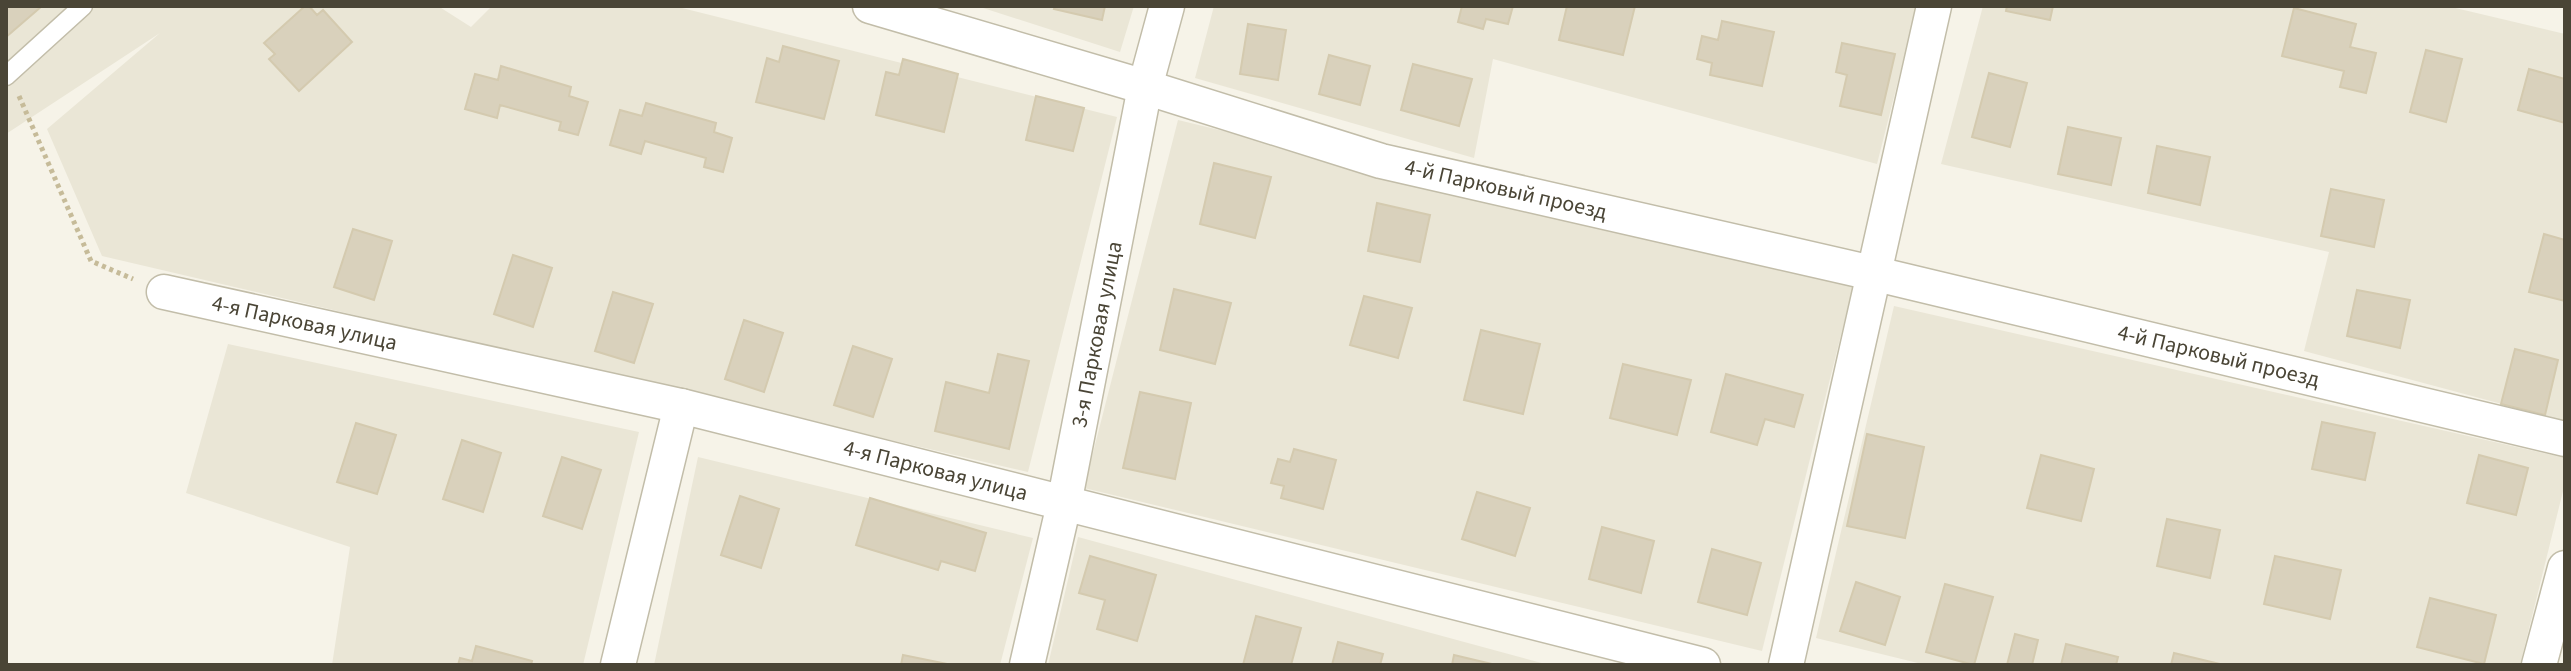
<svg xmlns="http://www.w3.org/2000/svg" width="2571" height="671" font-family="'Source Sans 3',sans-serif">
	<rect width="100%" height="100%" fill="#f6f3e8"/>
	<path fill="#eae6d6" d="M6 6H438L471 27 492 6H674L1117 117 1028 472 102 256 47 129 160 33 6 134Z
		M977 6H1134L1120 52Z
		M1214 6H1917L1877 164 1493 59 1474 158 1195 78Z
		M1983 6H2447L2565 34V421L2304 351 2329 252 1941 164Z
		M1178 120 1854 283 1762 651 1084 488Z
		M1894 306 2565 458V483L2520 665H1926L1816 638Z
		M228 344 639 432 583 665H332L350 547 186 493Z
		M698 457 1033 538 1000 665H654Z
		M1078 537 1549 665H1048Z"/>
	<path fill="#d9d1bc" stroke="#d4caaf" stroke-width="2" d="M6 6H42L6 37Z
		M305 6H309L317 15 323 10 352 42 299 91 269 59 275 54 264 43Z
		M1055 6H1105L1102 20 1054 9Z
		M1462 6H1513L1508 24 1486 19 1483 29 1458 22Z
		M1567 6H1635L1623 55 1559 40Z
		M2007 6H2053L2050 20 2006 11Z
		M2294 8 2356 24 2350 47 2376 53 2366 93 2340 87 2344 71 2282 56Z
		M1722 21 1774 32 1762 86 1710 75 1712 63 1697 59 1702 36 1718 40Z
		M1248 24 1286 30 1278 80 1240 74Z
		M1842 43 1895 54 1881 115 1840 106 1847 75 1836 72Z
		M783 46 839 61 824 119 756 102 767 58 779 62Z
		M2426 50 2462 59 2446 122 2410 112Z
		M1329 55 1370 66 1360 105 1319 94Z
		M903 59 958 74 944 132 876 115 886 72 899 75Z
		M1413 64 1472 79 1459 126 1401 110Z
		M501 66 571 87 569 96 588 102 578 135 559 130 561 122 500 105 497 118 465 109 475 74 498 80Z
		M2529 69 2565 79V123L2518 110Z
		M1989 73 2027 83 2010 147 1972 137Z
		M1036 96 1084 108 1073 151 1026 140Z
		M646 103 716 123 714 132 732 138 723 172 704 167 706 158 645 141 641 154 610 145 620 110 642 116Z
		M2068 127 2121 138 2111 185 2058 174Z
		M2157 146 2210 157 2200 205 2148 193Z
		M1214 163 1271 177 1255 238 1200 224Z
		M2331 189 2384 200 2374 247 2321 236Z
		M1377 203 1430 215 1420 262 1368 251Z
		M353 229 392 241 374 300 334 287Z
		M2544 234 2565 240V301L2529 292Z
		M513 255 552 268 533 327 494 314Z
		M1174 289 1231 303 1215 364 1160 350Z
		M2357 290 2410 300 2400 348 2347 336Z
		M613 292 653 304 634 363 595 351Z
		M1364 296 1412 308 1398 358 1350 345Z
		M744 320 783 333 764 392 725 379Z
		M1481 330 1540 344 1523 414 1464 400Z
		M853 346 892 359 873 417 834 405Z
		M2515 349 2558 360 2545 415 2501 404Z
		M998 354 1029 361 1009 449 935 431 946 382 989 393Z
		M1623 364 1691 380 1677 435 1610 418Z
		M1726 374 1803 395 1794 427 1765 419 1757 445 1711 432Z
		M1140 392 1191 403 1175 479 1123 468Z
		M2322 422 2375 433 2365 480 2312 469Z
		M356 423 396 435 377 494 337 482Z
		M1867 434 1924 447 1905 538 1847 526Z
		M462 440 501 453 483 512 443 499Z
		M1294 449 1336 460 1323 509 1281 498 1284 486 1271 483 1278 459 1290 462Z
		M2041 455 2094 469 2081 521 2027 508Z
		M2479 455 2528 468 2516 515 2467 503Z
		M562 457 601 470 582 529 543 516Z
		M1477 492 1530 508 1515 556 1462 539Z
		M740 496 779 509 761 568 721 555Z
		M870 498 986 533 975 571 941 561 938 570 856 545Z
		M2167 519 2220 530 2210 578 2157 566Z
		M1602 527 1654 541 1641 593 1589 579Z
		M1712 549 1761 563 1747 615 1698 602Z
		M1090 556 1156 575 1137 641 1097 629 1105 600 1079 593Z
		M2275 556 2341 570 2330 619 2264 604Z
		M1856 582 1900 597 1885 645 1840 631Z
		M1945 584 1993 597 1974 665 1926 652Z
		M2430 598 2496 615 2484 664 2417 647Z
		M1256 616 1301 628 1291 665H1243Z
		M2015 634 2038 640 2032 665H2007Z
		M1338 642 1383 654 1380 665H1332Z
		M2066 644 2118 657 2116 665H2061Z
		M476 646 532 661 531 665H458L460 658 472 661Z
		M2174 653 2224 665H2171Z
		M903 655 952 665H901Z
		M1454 655 1496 665H1452Z"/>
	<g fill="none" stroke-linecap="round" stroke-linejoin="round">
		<g stroke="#c2bda9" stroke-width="21">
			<path id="service" d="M6 76 83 6"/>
		</g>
		<g stroke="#c2bda9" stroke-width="37">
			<g id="minor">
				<path id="s1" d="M870 6 1145 87 1381 161 1872 273 2565 439"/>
				<path id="s2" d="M164 292 681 406 1703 665"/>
				<path d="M618 665 681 406"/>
				<path id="s3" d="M1027 665 1064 504 1145 87 1167 6"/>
				<path d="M1786 665 1934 6"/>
				<path d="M2539 665 2565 568"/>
			</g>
		</g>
		<path stroke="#c6bb99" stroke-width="5" stroke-dasharray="4 4" stroke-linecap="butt" d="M19 96 91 261 133 279"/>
		<use href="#service" stroke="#fff" stroke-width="18"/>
		<use href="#minor" stroke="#fff" stroke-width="34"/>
	</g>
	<g text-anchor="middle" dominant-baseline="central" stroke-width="6" stroke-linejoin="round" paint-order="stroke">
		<g font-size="22" fill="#4a4536" stroke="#fff">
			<text stroke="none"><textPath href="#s1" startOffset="662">4-й Парковый проезд</textPath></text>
			<text stroke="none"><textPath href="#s2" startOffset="144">4-я Парковая улица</textPath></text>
			<text stroke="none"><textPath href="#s3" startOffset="338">3-я Парковая улица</textPath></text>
			<text stroke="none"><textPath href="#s1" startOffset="1394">4-й Парковый проезд</textPath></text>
			<text stroke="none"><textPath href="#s2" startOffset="792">4-я Парковая улица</textPath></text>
		</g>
	</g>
	<rect width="2571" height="671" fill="none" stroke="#4a4536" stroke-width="16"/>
</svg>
